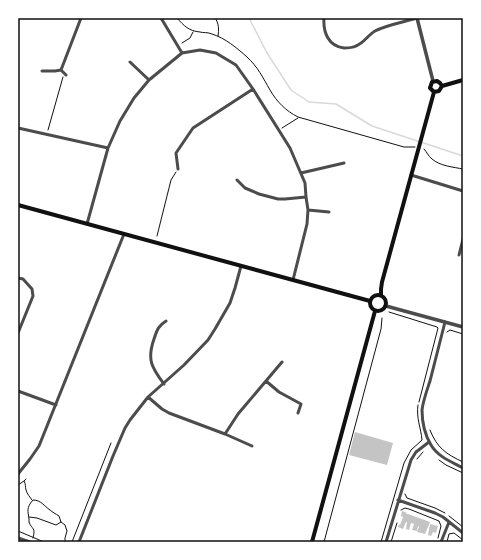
<svg xmlns="http://www.w3.org/2000/svg" width="481" height="560" font-family="'Open Sans',sans-serif">
	<rect width="100%" height="100%" fill="#fff"/>
	<g fill="none" stroke-linecap="round" stroke-linejoin="round">
		<path stroke="#d9d9d9" stroke-width="1.5" d="M249 18 267 53 291 90 309 102 336 104 372 126 463 156"/>
	</g>
	<path fill="#c4c4c4" d="M355 432 393 443 387 465 349 455Z
		M402 511 407 513 406 514H408L430 522 425 534 417 532 419 527 418 526 417 531 412 530 414 524 411 523 409 530 406 529 407 522H406L403 529 398 527 399 524 400 525 403 517 401 516Z
		M430 524 438 526 436 533 433 532 431 536 428 535Z"/>
	<g fill="none" stroke-linecap="round" stroke-linejoin="round">
		<path stroke="#111" stroke-width="1" d="M177 18C184 26 189 31 200 32 203 33 208 32 212 34 225 38 237 48 247 57 258 67 263 78 270 90 277 102 286 111 298 117L404 147H415
			M215 18C219 23 219 30 218 36
			M182 43 190 38 193 32
			M282 128 298 118
			M48 130 63 77
			M424 149C427 152 428 156 432 159 440 166 453 167 463 169
			M157 236 171 180 176 172
			M389 312 437 327 438 328 419 402
			M447 332 450 330 463 334
			M430 430C437 448 446 454 463 462
			M417 459 423 452
			M439 460 446 465 463 473
			M26 479 24 481C26 484 25 487 26 490 27 494 30 497 32 500
			M18 485 24 481
			M405 494 407 498 435 508 445 513
			M401 510 405 508 409 509 439 521 441 526 438 538
			M449 516 463 527
			M29 517 37 518 56 525 61 522 59 516C56 514 52 512 50 510 44 506 41 500 33 500 26 508 28 511 29 519 29 520 29 521 29 522 32 530 36 527 33 538
			M61 522 65 525 67 531 65 538V542
			M18 531 44 542
			M72 542 111 443
			M324 542 381 329 382 318
			M381 542 404 463 411 450 421 441 422 440C421 428 416 418 418 405
			M391 542 397 523
			M447 542 449 534 454 533 463 540"/>
		<path stroke="#4c4c4c" stroke-width="3" d="M161 18 182 53
			M324 18C323 32 328 46 344 48 348 48 352 48 356 46 364 43 368 35 375 31 386 25 404 22 417 18
			M130 62 149 80
			M61 70 66 75
			M42 71H55L61 70 81 18
			M18 128 108 148
			M178 169 176 153 193 128 253 89
			M301 173 344 163
			M411 175 463 191
			M237 180 245 188 259 194 278 199H285L306 197
			M308 210 329 212
			M87 224 108 148 120 121 134 98 149 80 182 53 200 50 216 53 236 65 253 89 290 148 305 183 306 197 308 210 307 224 293 280
			M459 255 463 239
			M18 278 23 279 32 289 33 296 18 333
			M445 322C440 341 435 361 430 381 427 390 423 401 422 410 422 422 425 435 431 445 438 457 452 462 463 468
			M266 381 279 392 301 404 298 413
			M164 384C151 367 147 359 154 339 157 330 158 326 166 321
			M18 391 56 405
			M148 397 162 409 169 413 225 434 252 446
			M225 434 238 414 282 362
			M18 474 30 459 39 446 124 234
			M398 500 435 513 443 517 463 533
			M18 538 30 542
			M79 542 113 456 125 428 130 420 148 397 184 365 208 340 215 329 230 303 235 288 241 266
			M386 542 411 460 416 452 429 442
			M441 542 449 522"/>
		<path stroke="#4c4c4c" stroke-width="3.5" d="M417 18 433 81
			M386 306 463 327"/>
		<path stroke="#111" stroke-width="4" d="M442 86 463 80
			M434 92 430 88 432 82 437 81 440 83 442 86
			M434 92 439 91 442 86
			M18 205 370 301
			M370 303a8 8 0 1 1 16 0a8 8 0 1 1-16 0Z
			M381 295V289L382 282 434 92
			M312 542 375 311"/>
	</g>
	<rect width="481" height="560" fill="none" stroke="#ffffff" stroke-width="38"/>
	<rect x="19" y="19" width="443" height="522" fill="none" stroke="#111" stroke-width="1.5"/>
</svg>
